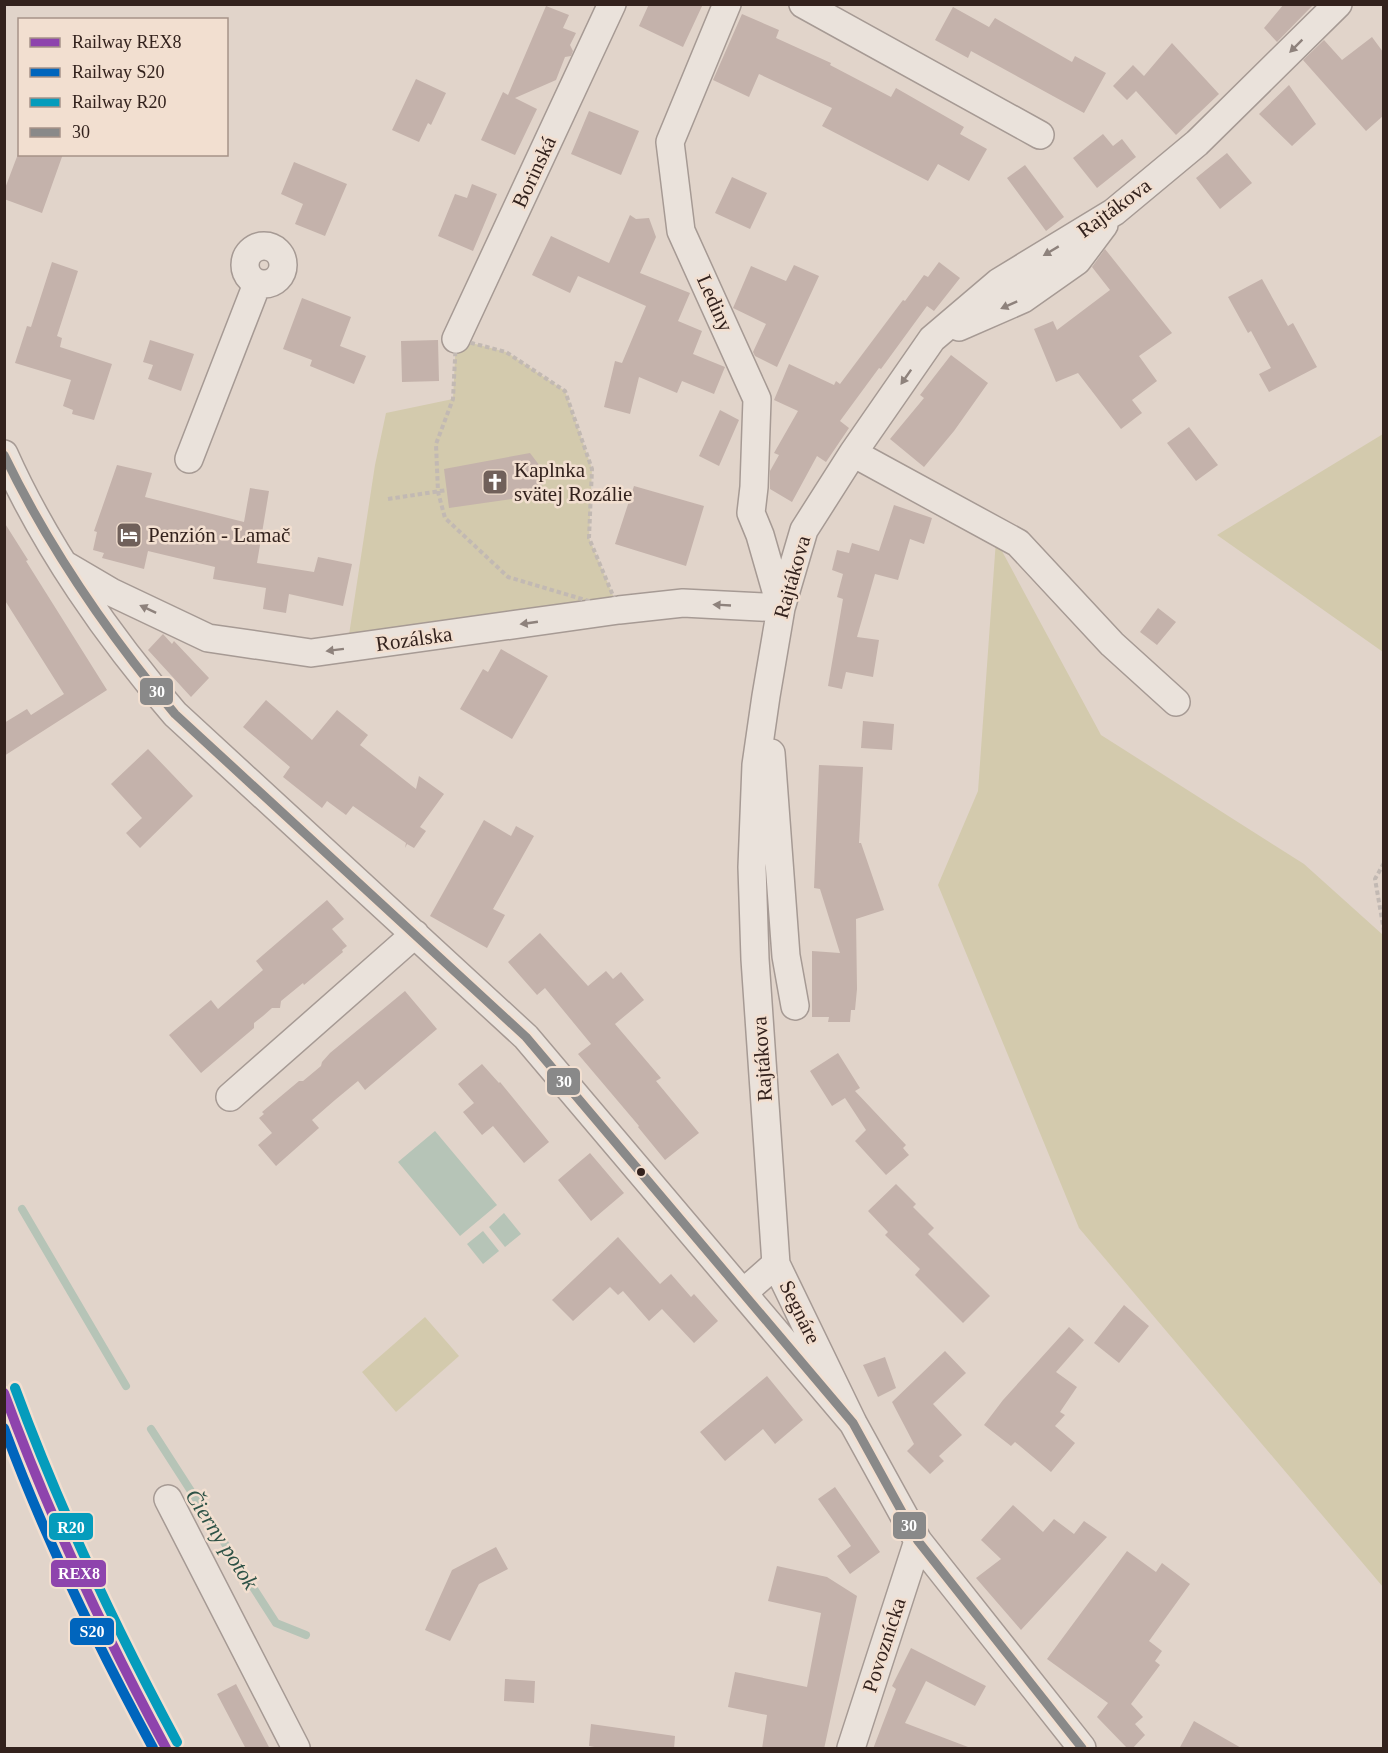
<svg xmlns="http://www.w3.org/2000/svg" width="1388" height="1753" font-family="'Times New Roman',serif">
	<rect width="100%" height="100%" fill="#e1d4ca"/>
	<path fill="#d3caad" d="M456 339 506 352 565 391 592 469 589 538 619 610 347 648 375 465 386 413 453 399Z
		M1383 434V652L1217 535Z
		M996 540 1101 735 1304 864 1383 935V1587L1079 1228 938 885 978 791Z
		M425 1317 459 1356 396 1412 362 1372Z"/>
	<path fill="#b6c4b7" d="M435 1131 497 1205 460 1236 398 1162Z
		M504 1213 521 1234 505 1247 489 1227Z
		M483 1231 499 1251 483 1264 467 1244Z"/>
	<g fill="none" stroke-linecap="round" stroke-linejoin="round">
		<path stroke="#b6c4b7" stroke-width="8" d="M22 1209 126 1386
			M151 1429 276 1623 306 1635"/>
	</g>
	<path fill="#c4b2ab" d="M649 4H703L683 47 639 26Z
		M1284 4H1314L1277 42 1264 28Z
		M546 6 569 15 563 28 576 33 570 45 573 51 571 56 565 57 556 80 515 98 537 109 515 155 481 140 503 92 508 95Z
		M953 7 989 27 995 18 1072 62 1075 56 1106 73 1084 113 971 51 968 58 935 40Z
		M742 14 779 30 776 38 831 63 830 65 891 97 896 88 964 127 960 134 987 149 969 181 938 164 928 181 822 126 832 108 759 74 749 97 713 80Z
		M1372 37 1383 52V116L1366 131 1303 60 1324 40 1342 60Z
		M1172 43 1219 94 1176 135 1136 91 1127 100 1113 86 1133 65 1144 76Z
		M416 79 446 93 431 125 428 123 419 142 392 130Z
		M1289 85 1316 124 1292 146 1259 114Z
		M589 111 639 131 621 175 571 154Z
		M1103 134 1113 146 1122 139 1136 157 1097 188 1073 158Z
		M1227 153 1252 183 1220 209 1196 178Z
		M18 154H63L42 213 4 199V191Z
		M294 162 347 184 325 236 295 224 303 204 281 194Z
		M1025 165 1064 217 1046 231 1007 178Z
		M732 177 767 193 750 229 715 213Z
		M472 184 497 194 473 251 438 236 455 194 467 198Z
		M630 215 636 219 649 218 656 237 640 273 690 293 678 321 702 331 693 354 725 367 714 394 682 381 677 393 639 377 630 414 604 407 615 361 622 363 646 306 578 276 570 293 532 275 551 236 609 263Z
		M1105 249 1172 333 1139 356 1157 381 1132 400 1142 413 1121 429 1078 373 1056 382 1034 329 1053 321 1057 330 1110 290 1092 267Z
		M52 262 78 271 57 336 62 338 60 347 112 364 94 420 72 414 73 410 63 406 71 380 15 363 27 326 31 327Z
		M939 262 960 278 934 311 927 306 881 369 879 368 840 421 849 428 826 462 817 456 792 502 770 489V471L779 455 774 453 798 411 774 400 789 364 834 385 836 381 840 384 903 300 905 301 924 275 928 277Z
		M794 265 819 276 777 367 755 356 753 352 766 324 733 308 751 266 786 281Z
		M1262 279 1288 326 1293 323 1317 367 1269 392 1259 374 1271 368 1251 331 1248 333 1228 297Z
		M302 298 351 317 340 346 366 356 354 384 310 366 312 360 283 349Z
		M150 340 194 354 181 391 148 379 153 365 143 362Z
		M438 340 439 381 402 382 401 341Z
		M951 355 988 383 954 431 924 467 890 439 924 398 920 395Z
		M720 410 739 420 719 466 699 456Z
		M1189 427 1218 465 1196 481 1167 443Z
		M530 453 546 474 539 495 449 508 444 469Z
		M117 465 152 473 145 497 244 522 250 488 269 491 257 563 314 572 318 557 352 564 343 606 289 594 286 613 263 609 266 588 213 579 215 567 148 551 144 569 102 558 104 553 93 550 97 532 94 531Z
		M634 486 704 506 686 566 615 544Z
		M894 505 932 518 924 544 910 539 898 580 875 574 857 637 879 640 873 677 846 672 842 689 828 686 843 599 837 597 843 574 832 570 837 550 849 553 852 543 879 551Z
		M4 522 28 560 26 561 107 690 4 756V723L27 709 31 715 64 694 4 599Z
		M1158 608 1176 622 1157 645 1140 632Z
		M163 634 172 644 174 641 209 678 191 697 148 650Z
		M501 649 548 676 512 739 460 709 483 669 488 672Z
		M266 700 312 740 337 710 368 735 360 745 416 789 419 776 444 794 420 827 426 831 414 848 407 844 405 848 406 843 353 806 346 815 327 801 322 808 283 777 290 767 243 727Z
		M863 721 894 724 892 750 861 748Z
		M148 749 193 796 140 848 126 833 142 818 111 784Z
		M819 765 863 767 859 843H861L884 910 856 919 857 989 855 1010H851L850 1022H828L829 1017H812V951L840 953 820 889 814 888Z
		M484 820 511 836 516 826 534 836 493 909 505 915 487 948 430 916Z
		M327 900 344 919 332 929 347 946 342 950 343 952 304 985 303 983 281 1001 280 1008H272L263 1016 254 1023V1028L201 1073 169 1035 211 1000 218 1009 263 970 256 961Z
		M540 933 588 986 606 971 613 979 621 972 644 1000 615 1024 661 1078 656 1081 699 1133 665 1160 638 1127 639 1126 578 1054 591 1044 545 988 537 995 508 962Z
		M405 991 437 1029 365 1090 358 1081 335 1100 312 1120 319 1128 276 1166 258 1145 272 1133 259 1118 264 1114 262 1112 299 1081H303L321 1066 322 1062 330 1053Z
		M838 1053 860 1088 855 1091 906 1145 903 1148 909 1155 886 1175 855 1141 866 1130 845 1098 832 1106 810 1071Z
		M482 1064 499 1083 500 1082 549 1142 524 1163 493 1126 482 1135 463 1112 474 1103 458 1084Z
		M590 1153 624 1193 591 1221 558 1180Z
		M896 1184 916 1204 913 1207 934 1228 928 1234 990 1296 963 1323 915 1275 920 1269 885 1235 888 1232 868 1211Z
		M618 1237 660 1284 671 1274 691 1297 694 1294 718 1321 694 1343 662 1309 649 1321 623 1291 618 1295 610 1287 573 1321 552 1300Z
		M1124 1305 1149 1326 1119 1363 1094 1343Z
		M1069 1327 1084 1340 1056 1372 1077 1387 1060 1412 1065 1415 1055 1426 1075 1443 1051 1472 1015 1442 1011 1446 984 1425 1003 1400Z
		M945 1351 966 1373 933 1404 962 1435 939 1456 944 1461 930 1474 907 1451 914 1444 892 1402Z
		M885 1357 896 1388 878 1397 863 1365Z
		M767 1376 803 1420 775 1444 763 1429 725 1461 700 1432Z
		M835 1487 880 1552 850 1574 837 1556 851 1546 818 1499Z
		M1013 1505 1043 1532 1054 1519 1074 1534 1084 1521 1107 1537 1021 1630 976 1578 1001 1559 981 1540Z
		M496 1547 508 1569 479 1584 450 1641 425 1630 452 1570Z
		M1127 1551 1156 1572 1162 1563 1190 1584 1149 1641 1162 1651 1155 1661 1160 1665 1131 1704 1143 1717 1135 1724 1145 1735 1132 1749H1128L1097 1717 1108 1703 1047 1659Z
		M777 1566 827 1577 857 1596 824 1749H762L767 1715 728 1707 735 1672 807 1687 821 1613 768 1601Z
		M911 1648 986 1686 975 1706 926 1681 905 1723 968 1747V1749H873L896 1689 892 1686Z
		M505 1679 535 1681 534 1703 504 1701Z
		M236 1684 270 1749H246L217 1694Z
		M1194 1721 1243 1749H1179Z
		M591 1724 675 1736 674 1749H606L589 1746Z"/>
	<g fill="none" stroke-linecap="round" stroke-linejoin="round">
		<g stroke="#a69a94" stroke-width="30">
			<path id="minor" d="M803 4 1040 135
				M245 265a19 19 0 1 1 38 0a19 19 0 1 1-38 0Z
				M959 327 1023 299 1077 261 1104 225
				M456 339 612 4
				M853 453 1018 543 1112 644 1176 702
				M4 454C45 546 109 638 175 714L526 1037 853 1423
				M189 459 257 284
				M65 565 111 592 208 638 311 653 619 610 683 603 781 608 760 535 751 513 754 487 757 399 681 231 670 142 727 4
				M771 753 786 956 795 1006
				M230 1097 415 934
				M776 1264 853 1423 918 1541 1082 1748
				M743 1293 776 1264 755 959 752 867 756 765 766 696 781 608 804 530 853 453 932 339 999 282 1114 212 1197 143 1338 4
				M168 1499 296 1748
				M851 1748 918 1541"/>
		</g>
		<path stroke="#c2b9b3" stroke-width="4" stroke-dasharray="4.5 3" stroke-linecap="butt" d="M456 339 506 352 565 391 592 469 589 538 619 610 508 577 445 518 438 492 436 444 453 399Z
			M388 499 447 490
			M1384 863 1375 879 1384 931"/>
		<use href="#minor" stroke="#eae2db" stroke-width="27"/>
		<g stroke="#f2dfd0" stroke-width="14">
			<path id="bus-1" d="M4 455C50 550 108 634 175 714L526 1037 853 1423 918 1541 1082 1748"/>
		</g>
		<use href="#bus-1" stroke="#898989" stroke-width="9"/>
		<g stroke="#f2dfd0" stroke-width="15">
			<path id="rail-1" d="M4 1393C49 1516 104 1633 166 1748"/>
		</g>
		<g stroke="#f2dfd0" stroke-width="15">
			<path id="rail-2" d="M4 1428C45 1539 97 1645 153 1748"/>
		</g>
		<g stroke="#f2dfd0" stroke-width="15">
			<path id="rail-3" d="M15 1388C60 1510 115 1627 177 1742"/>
		</g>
		<use href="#rail-1" stroke="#8e44ad" stroke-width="10"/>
		<use href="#rail-2" stroke="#0065bd" stroke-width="10"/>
		<use href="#rail-3" stroke="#059cbc" stroke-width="10"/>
	</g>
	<defs><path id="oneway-solid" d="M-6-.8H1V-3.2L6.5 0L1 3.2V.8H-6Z" transform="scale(1.5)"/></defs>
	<g fill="#8e827c">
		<use href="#oneway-solid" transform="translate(1296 46) rotate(135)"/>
		<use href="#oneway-solid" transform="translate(1051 251) rotate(149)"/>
		<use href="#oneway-solid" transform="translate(1009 305) rotate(156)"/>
		<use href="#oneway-solid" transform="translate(906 377) rotate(125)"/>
		<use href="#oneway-solid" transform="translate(722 605) rotate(-177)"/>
		<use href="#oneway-solid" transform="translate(148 609) rotate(-155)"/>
		<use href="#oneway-solid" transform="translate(529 623) rotate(172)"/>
		<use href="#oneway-solid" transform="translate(335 650) rotate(173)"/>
	</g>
	<defs>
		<g id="church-square" transform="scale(1.35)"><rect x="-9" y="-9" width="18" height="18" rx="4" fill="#70605a" stroke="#f2dfd0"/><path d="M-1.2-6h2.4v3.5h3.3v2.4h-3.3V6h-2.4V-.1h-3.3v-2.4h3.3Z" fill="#fff"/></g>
		<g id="hotel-square" transform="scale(1.35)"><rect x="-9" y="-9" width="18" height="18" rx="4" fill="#70605a" stroke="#f2dfd0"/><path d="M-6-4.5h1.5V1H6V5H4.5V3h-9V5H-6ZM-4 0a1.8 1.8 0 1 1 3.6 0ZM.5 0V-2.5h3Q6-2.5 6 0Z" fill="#fff"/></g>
	</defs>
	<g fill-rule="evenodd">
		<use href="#church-square" x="495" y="482"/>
		<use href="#hotel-square" x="129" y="535"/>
	</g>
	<circle fill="#33221d" stroke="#f2dfd0" stroke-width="2" cx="641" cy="1172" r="5"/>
	<g text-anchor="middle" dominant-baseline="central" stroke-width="5" stroke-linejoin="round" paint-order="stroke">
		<g font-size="21" fill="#33221d" stroke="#f2dfd0">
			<text transform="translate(534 172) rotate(-65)">Borinská</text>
			<text transform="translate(1114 208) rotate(-36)">Rajtákova</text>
			<text transform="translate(715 303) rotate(66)">Lediny</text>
			<text transform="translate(792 577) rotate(-74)">Rajtákova</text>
			<text transform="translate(414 639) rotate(-8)">Rozálska</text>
			<text transform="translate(762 1059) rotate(-94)">Rajtákova</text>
			<text transform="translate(800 1312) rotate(64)">Segnáre</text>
			<text transform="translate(884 1645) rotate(-72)">Povoznícka</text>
		</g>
		<g font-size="21" fill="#33221d" stroke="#f2dfd0" text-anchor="start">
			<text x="514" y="470">Kaplnka<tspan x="514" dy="24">svätej Rozálie</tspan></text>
			<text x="148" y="535">Penzión - Lamač</text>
		</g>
		<g font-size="22" font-style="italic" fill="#2d5246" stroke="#f2dfd0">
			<text transform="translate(222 1539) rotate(57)">Čierny potok</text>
		</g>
	</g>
	<g stroke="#f2dfd0" stroke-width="2">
		<rect x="139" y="677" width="35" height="29" rx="6" fill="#898989"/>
		<rect x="546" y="1067" width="35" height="29" rx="6" fill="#898989"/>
		<rect x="892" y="1511" width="35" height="29" rx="6" fill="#898989"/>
		<rect x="48" y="1512" width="46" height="29" rx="6" fill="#059cbc"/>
		<rect x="50" y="1559" width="57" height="29" rx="6" fill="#8e44ad"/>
		<rect x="69" y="1617" width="46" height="29" rx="6" fill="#0065bd"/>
	</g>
	<g font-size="16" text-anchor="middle" font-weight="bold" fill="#fff">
		<text x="157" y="697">30</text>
		<text x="564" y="1087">30</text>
		<text x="909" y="1531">30</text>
		<text x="71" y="1533">R20</text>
		<text x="79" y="1579">REX8</text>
		<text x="92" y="1637">S20</text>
	</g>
	<rect width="1388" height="1753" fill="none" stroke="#33221d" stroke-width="12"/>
	<rect x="18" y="18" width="210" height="138" fill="#f2dfd0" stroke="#a69388" stroke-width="1.5"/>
	<rect x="30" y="38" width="30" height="9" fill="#8e44ad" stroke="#a69388" stroke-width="1.5"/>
	<text x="72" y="48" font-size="18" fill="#33221d">Railway REX8</text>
	<rect x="30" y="68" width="30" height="9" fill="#0065bd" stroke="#a69388" stroke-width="1.5"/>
	<text x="72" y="78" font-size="18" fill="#33221d">Railway S20</text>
	<rect x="30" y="98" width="30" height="9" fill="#059cbc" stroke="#a69388" stroke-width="1.5"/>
	<text x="72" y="108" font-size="18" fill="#33221d">Railway R20</text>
	<rect x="30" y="128" width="30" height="9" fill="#898989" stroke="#a69388" stroke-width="1.5"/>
	<text x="72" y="138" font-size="18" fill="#33221d">30</text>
</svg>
